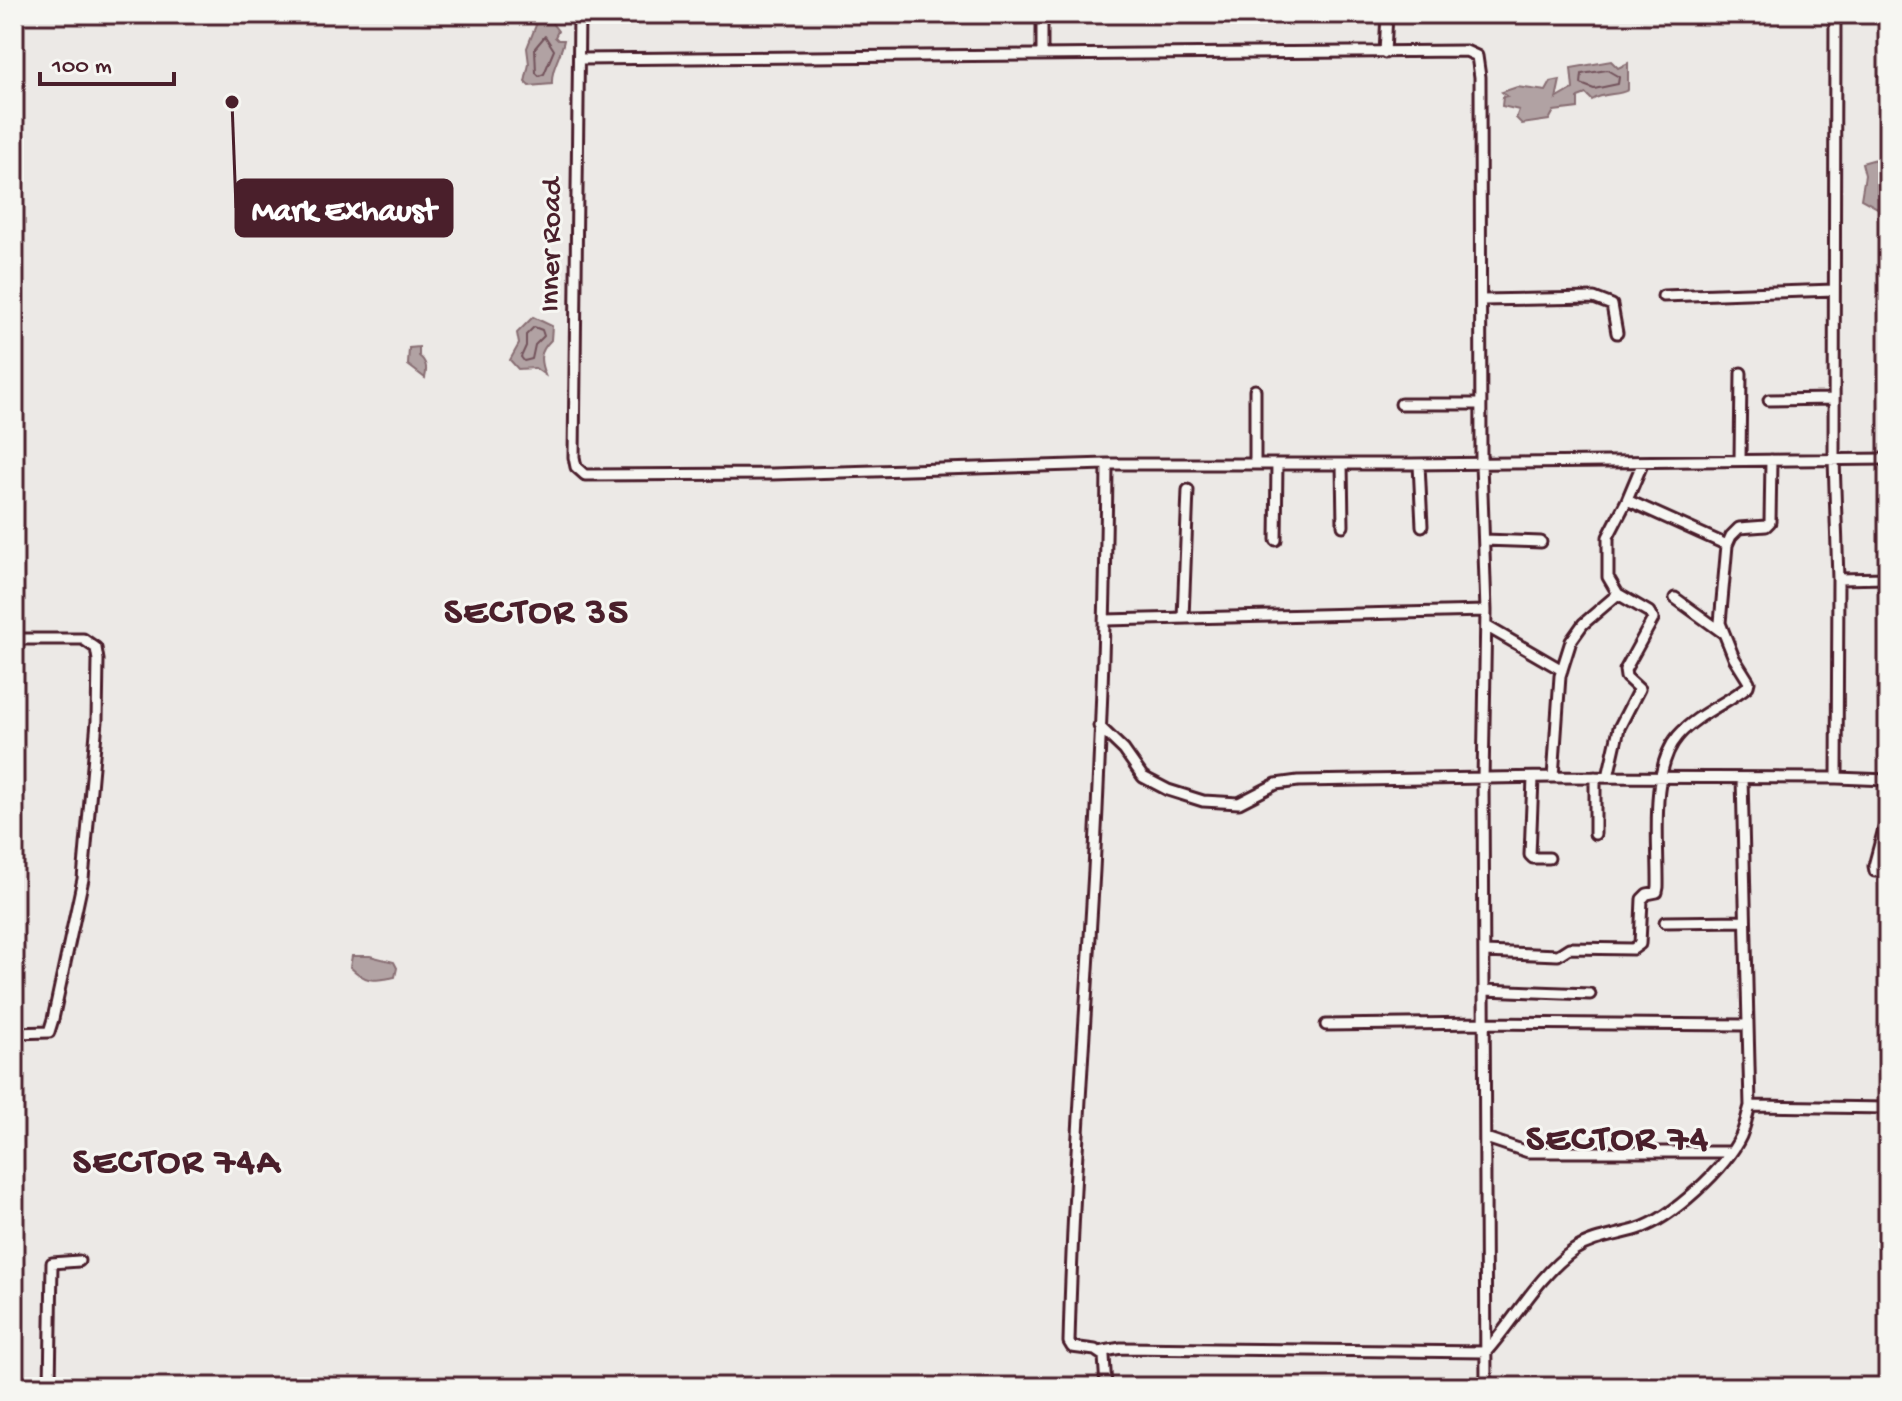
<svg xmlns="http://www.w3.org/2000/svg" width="1902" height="1401" font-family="'Gochi Hand',sans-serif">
	<rect width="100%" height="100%" fill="#ece9e6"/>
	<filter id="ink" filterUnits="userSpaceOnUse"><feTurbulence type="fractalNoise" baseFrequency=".0125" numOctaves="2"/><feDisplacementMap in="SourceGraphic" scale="16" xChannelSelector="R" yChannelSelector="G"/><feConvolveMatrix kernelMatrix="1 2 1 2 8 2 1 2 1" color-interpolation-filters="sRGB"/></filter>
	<g filter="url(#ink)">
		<path fill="#b1a2a3" stroke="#886e73" stroke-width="2" d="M531 14H556L552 23 558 31 555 37 558 40H564C561 56 551 68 552 84L529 86 525 82 529 64 527 48 536 25 532 22 528 23V17Z
			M1611 61 1618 68 1628 63V90C1618 96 1605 92 1592 100L1586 94 1578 97V108L1554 111 1549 120 1522 124 1516 118 1519 110 1502 106 1503 97 1507 96 1502 92 1517 87 1546 91 1551 82 1560 80 1556 99 1573 89 1571 68Z
			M1883 157 1888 158V208L1881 210 1861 199 1865 175 1862 163Z
			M533 317 552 326 551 340C539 352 539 360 545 375L535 368 518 369 510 360 519 344 517 333Z
			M419 347V356C427 362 427 369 425 378L408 365 409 348Z
			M352 956H370L394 962 397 968 395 977C372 981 367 983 350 967Z"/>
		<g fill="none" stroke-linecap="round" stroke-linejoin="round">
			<path stroke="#73535b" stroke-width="2" d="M545 36 554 50 544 74 539 76 536 73 535 48Z
				M1607 70 1619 77 1618 84 1594 89 1581 84 1582 74Z
				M534 327 542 330 544 336 535 345 532 359 524 361 521 357 526 346V335Z"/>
			<g stroke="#4a1f2b" stroke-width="15">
				<path id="street" d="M579 14 574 457 576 467 585 475 772 474 1107 464H1411L1888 459
					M1042 14V54
					M1835 14 1834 459 1838 579 1837 778
					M1385 53 1387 14
					M579 59 1466 51 1477 56 1480 77 1481 463 1486 611 1483 780 1486 1387
					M1663 296 1834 290
					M1482 300 1594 298 1612 305 1617 333
					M1255 390V464
					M1769 400 1834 399
					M1401 404H1481
					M1740 460 1741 373
					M1342 464 1343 526
					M1419 464 1422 526
					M1627 500 1727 545
					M1276 540 1277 464
					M1484 540 1541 542
					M1838 579 1888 578
					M1675 598 1722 632
					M1183 618 1188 490
					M1105 620 1486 611
					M1486 626 1562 670
					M14 639H83L96 648 98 660 97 721 83 879 53 1019 49 1032 14 1033
					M1099 726 1124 750 1143 777 1168 790 1203 801 1239 803 1276 784 1298 781 1553 777 1837 778 1888 780
					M1553 777 1560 676 1571 641 1583 624 1618 594 1608 577V537L1627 500 1643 462
					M1595 777V834
					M1608 777 1619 728 1639 689 1626 677 1625 670 1653 619 1649 612 1618 594
					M1533 778 1530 855 1533 858H1549
					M1888 814 1874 866 1875 871 1888 872
					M1665 922 1744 921
					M1484 952 1558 955 1569 948 1633 949 1640 944 1642 899 1647 894 1657 892 1658 887C1659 846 1649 769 1678 736 1697 714 1726 704 1748 686L1749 682 1734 658 1720 623 1727 545 1731 536 1739 528 1766 526 1770 522 1771 460
					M1484 990 1590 994
					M1326 1025 1483 1023 1746 1025
					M1750 1106 1888 1108
					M1486 1138 1528 1152H1731
					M1099 1352 1121 1348 1486 1352C1516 1318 1537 1277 1574 1250 1594 1237 1616 1236 1638 1229 1672 1218 1726 1168 1741 1136 1745 1127 1747 1116 1750 1106L1742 778
					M50 1387 52 1263 79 1261
					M1106 1387 1104 1356 1095 1350 1072 1347 1069 1342C1073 1184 1085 1027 1094 870 1101 735 1106 599 1107 464"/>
			</g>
			<use href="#street" stroke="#f6f6f2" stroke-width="9"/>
		</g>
	</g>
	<g text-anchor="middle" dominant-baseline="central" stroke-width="6" stroke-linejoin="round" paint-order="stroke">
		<g font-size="30" fill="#4a1f2b" stroke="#f6f6f2">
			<text transform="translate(553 245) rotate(-89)">Inner Road</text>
		</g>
		<g font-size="38" font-weight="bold" letter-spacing="2" fill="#4a1f2b" stroke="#f6f6f2">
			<text x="537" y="614">SECTOR 35</text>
			<text x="1618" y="1141">SECTOR 74</text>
			<text x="177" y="1164">SECTOR 74A</text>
		</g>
	</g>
	<path fill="none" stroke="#4a1f2b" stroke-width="3" d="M232 102L236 208"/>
	<circle fill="#4a1f2b" stroke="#f6f6f2" stroke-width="3" cx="232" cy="102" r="8"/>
	<rect fill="#4a1f2b" stroke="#4a1f2b" stroke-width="3" x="236" y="180" width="216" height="56" rx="8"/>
	<g font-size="32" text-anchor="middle" font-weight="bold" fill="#fff">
		<text x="344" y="219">Mark Exhaust</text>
	</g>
	<rect width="1902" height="1401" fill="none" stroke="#f6f6f2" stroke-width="48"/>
	<rect x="24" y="24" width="1854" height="1353" fill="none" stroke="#4a1f2b" stroke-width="3" filter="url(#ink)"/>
	<path d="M40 72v12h134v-12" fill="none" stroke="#4a1f2b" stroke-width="4"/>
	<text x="52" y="72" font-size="24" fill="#4a1f2b" stroke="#f6f6f2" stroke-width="6" paint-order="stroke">100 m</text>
</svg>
